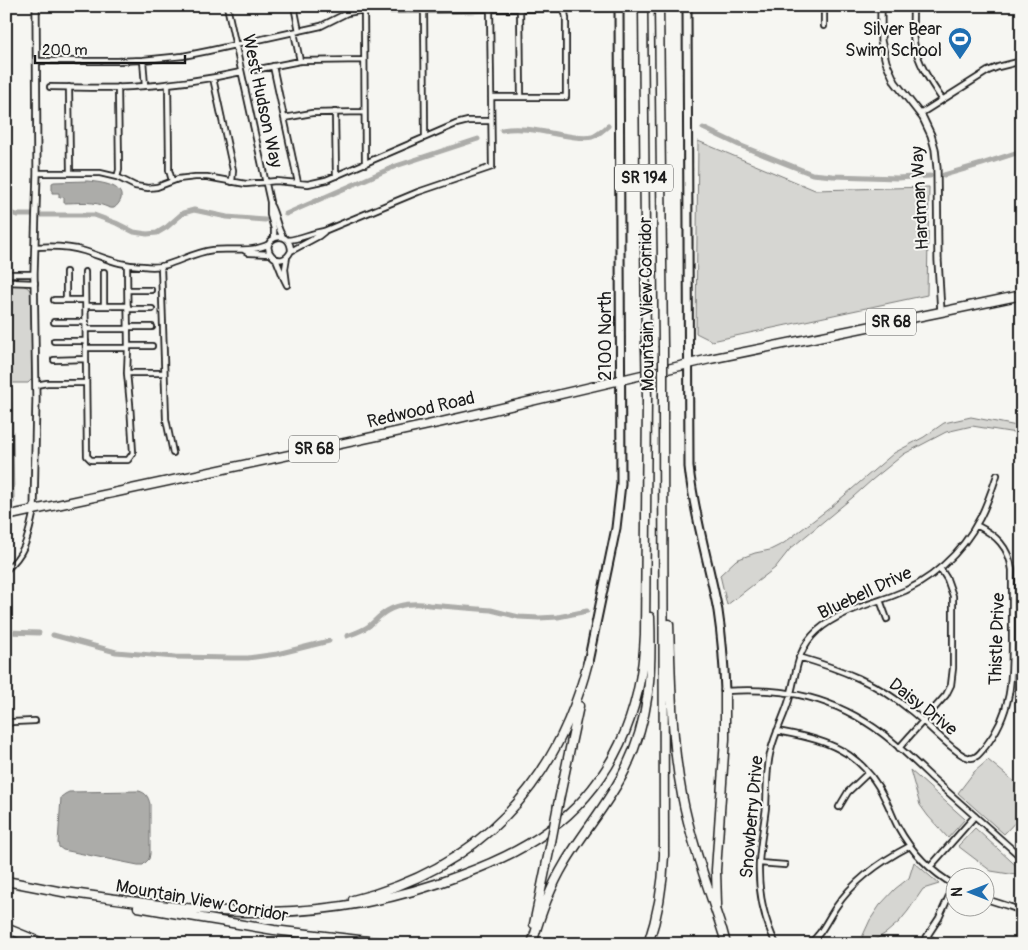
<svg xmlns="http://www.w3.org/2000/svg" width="1028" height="950" font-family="Pangolin,sans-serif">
	<rect width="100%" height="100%" fill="#f6f6f2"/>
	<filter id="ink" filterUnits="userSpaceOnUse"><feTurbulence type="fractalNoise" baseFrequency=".02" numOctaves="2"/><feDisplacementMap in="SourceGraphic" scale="10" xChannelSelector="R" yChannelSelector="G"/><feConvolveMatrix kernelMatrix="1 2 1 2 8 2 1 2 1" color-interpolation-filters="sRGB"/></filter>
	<g filter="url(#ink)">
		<path fill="#d6d6d2" stroke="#797977" d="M698 141 815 190 929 187 927 295 712 341 696 333Z
			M6 285C15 285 26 282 31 292L32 379 28 383H6Z
			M6 389H12L14 503 6 505Z
			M971 417 1022 427V434L972 426 946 432 904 454 872 480 853 497 790 549 775 568 727 605 720 575 736 560 755 553 770 550 784 543 831 507 894 453 924 437 944 423Z
			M988 760 1022 788C1022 801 1017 802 1021 816L1004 834 958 793 974 772Z
			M910 770 965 819 948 838 928 816 920 805Z
			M975 828 1022 871V876L991 871 958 846Z
			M914 862 939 884 923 889 908 911 899 922 886 933 868 944H859L870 920 880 905 895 889 909 878Z"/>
		<path fill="#acaca9" stroke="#727271" d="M87 181C97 182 124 184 121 199 120 202 117 206 114 208 110 209 106 206 102 205 90 201 76 203 64 203V197H59V193H52V183L54 182Z
			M139 791C146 793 148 796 150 804V854L149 859 143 865H138L63 850 59 847 58 843 61 797 65 794 69 792Z"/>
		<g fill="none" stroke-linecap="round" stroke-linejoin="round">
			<path stroke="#acaca9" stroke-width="5" d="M703 128 739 145 812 174 833 176 867 177 897 178 930 176
				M502 130C523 126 547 133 568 136 576 137 584 139 592 137 598 135 603 130 608 126
				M944 175 982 164 1022 151
				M11 213 17 215H32
				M286 214 396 166 478 139
				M41 215H94L116 223 134 232 147 234 157 233 167 227 183 213 194 210 227 217 265 220
				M6 632 39 633
				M53 635 116 652 175 657 233 658H248L277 654 329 641
				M347 636C355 633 362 631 369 626 375 621 380 615 387 611 399 604 416 602 429 605L491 610 519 617 539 618 558 617 587 611"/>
			<g stroke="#1c1c1c" stroke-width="8">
				<path id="minor" d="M227 6 270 202V215L274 229V238
					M294 6 299 31
					M520 6 521 97
					M824 6V26
					M913 6C913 18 912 31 914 42 917 62 931 83 942 99
					M424 9 425 137
					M364 10 365 164
					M294 32 300 61
					M143 60 145 86
					M36 61H117L143 60 183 56 208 51 321 26 347 13 364 10 619 8
					M273 66 298 183
					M254 70 300 61 364 60
					M213 78 233 170 232 182
					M168 84 169 161V170L172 181
					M50 87C77 87 104 89 131 87 168 85 205 80 241 72
					M69 87 70 172
					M491 97H566V18L564 8
					M335 112 336 176
					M920 114 988 71 998 67 1022 61
					M284 118 312 113 364 112
					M37 173H100L117 177 135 186 148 188 157 187 178 179 195 177H207L246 184 276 181 308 184 326 180 456 124 468 121H491
					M117 177 119 170 118 87
					M271 206C276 216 277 228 283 237
					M288 240C300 239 311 233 324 231L418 192 492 167 490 8
					M35 247C52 246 68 246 84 251 106 258 120 266 143 266 150 267 159 267 166 265 182 260 196 252 213 250 232 248 252 253 269 244
					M244 250 249 253 270 254
					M291 251C291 242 285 234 275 238 257 246 280 273 291 251L319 236 324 232
					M287 257 285 269 287 284
					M276 259 284 279 287 285
					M161 266 166 419 173 453
					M66 272V300
					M85 272 87 456 91 460H128L133 453 130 404 127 373 128 348 127 265
					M104 272V306
					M6 274H34
					M6 282 35 283
					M128 290H151
					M54 300H85
					M86 306H128
					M128 309H152
					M54 322H86
					M128 327H152
					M86 329H128
					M54 341H86
					M128 346H152
					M86 348H128
					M54 360 86 359
					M127 373H164
					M36 385 47 383H86
					M6 570C27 552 28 535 34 510
					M880 600 887 619
					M799 657C840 669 878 683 911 711 926 723 939 737 954 749 958 752 962 756 967 757 975 761 980 753 985 747 1013 712 1012 677 1012 635 1012 613 1012 591 1012 570 1009 547 996 535 976 525
					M725 691C785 687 834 697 883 734 900 747 915 762 931 777 961 804 992 831 1022 858
					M6 725 12 722 35 721
					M777 731C803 736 827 740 849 755 865 766 877 782 885 799 890 808 893 818 898 827 911 851 931 872 956 886
					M899 748 946 695 951 685 953 668V596L947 579 940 568
					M839 807 848 792 868 773
					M759 863 785 865
					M930 867 975 816
					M986 899 1008 906 1022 911
					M927 937 939 944
					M776 944C764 919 758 891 759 863 760 844 764 825 766 807 767 788 766 768 771 750 775 733 784 717 789 700 797 675 795 651 817 631 837 613 866 605 892 596 930 583 962 553 980 518 987 504 992 490 997 475
					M809 944C822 934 827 920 836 907 854 880 881 861 910 846
					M922 944 939 918 954 885"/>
			</g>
			<g stroke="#1c1c1c" stroke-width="9">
				<path id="tertiary" d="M881 6V41L886 62 895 82 923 118 931 135 935 149 937 168 938 260 941 312
					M34 510 36 399 34 274 37 173 36 6"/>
			</g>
			<g stroke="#1c1c1c" stroke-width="11">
				<path id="secondary" d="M687 6 689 467C694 516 709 563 718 611 722 637 724 664 725 691
					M588 662 616 528 621 484 619 6"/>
			</g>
			<g stroke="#1c1c1c" stroke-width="11">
				<path id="primary" d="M6 516 442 422 710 359 941 312 1022 295"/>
			</g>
			<g stroke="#1c1c1c" stroke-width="11">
				<path id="trunk" d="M643 6 646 349
					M659 6 663 346
					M669 624C671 681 671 739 682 795 691 842 708 887 723 933
					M558 805 579 706
					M6 881 68 893
					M65 892C133 901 200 913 268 912 334 911 399 899 461 875 491 864 522 850 548 831 613 784 642 712 645 634L647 399
					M353 900C478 869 557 785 588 662
					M717 905 716 870 725 739V691
					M138 907 196 917 274 930 393 944
					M534 924 551 842
					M6 928 45 944
					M722 929 726 944
					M532 944C540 915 550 888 565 863 584 831 609 803 625 770 650 718 652 673 650 617
					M648 944C658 915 663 886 664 855L663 396"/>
			</g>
			<use href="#minor" stroke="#f6f6f2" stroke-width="4.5"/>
			<use href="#tertiary" stroke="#f6f6f2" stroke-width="5.5"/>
			<use href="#secondary" stroke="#f6f6f2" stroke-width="7"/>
			<use href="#primary" stroke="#f6f6f2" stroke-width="8"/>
			<use href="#trunk" stroke="#f6f6f2" stroke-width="8"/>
			<g stroke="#1c1c1c" stroke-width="11" stroke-linecap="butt">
				<path id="trunk-bridge" d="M663 346V396
					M646 349 647 399
					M551 842 558 805"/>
			</g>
			<use href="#trunk-bridge" stroke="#f6f6f2" stroke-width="8"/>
		</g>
	</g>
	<defs>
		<g id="stadium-pin" transform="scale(1.25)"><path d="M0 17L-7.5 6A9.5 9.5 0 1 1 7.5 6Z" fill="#1f6fb2" stroke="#f6f6f2"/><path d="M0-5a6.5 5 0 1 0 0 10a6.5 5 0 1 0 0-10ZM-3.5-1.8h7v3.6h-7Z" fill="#fff"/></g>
	</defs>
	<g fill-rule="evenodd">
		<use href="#stadium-pin" x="960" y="39"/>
	</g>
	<g text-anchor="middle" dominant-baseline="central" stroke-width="4" stroke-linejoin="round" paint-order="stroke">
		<g fill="#f6f6f2" stroke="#5d5d5c" stroke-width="1">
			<rect x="615" y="164.5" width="58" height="27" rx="4"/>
			<rect x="866" y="308.5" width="50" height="27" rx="4"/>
			<rect x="289" y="435.5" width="50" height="27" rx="4"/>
		</g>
		<g font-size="16" font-weight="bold" fill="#1c1c1c">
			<text x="644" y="178">SR 194</text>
			<text x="891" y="322">SR 68</text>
			<text x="314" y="449">SR 68</text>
		</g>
		<g font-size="18" fill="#1c1c1c" stroke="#f6f6f2" text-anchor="end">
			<text x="942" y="29">Silver Bear<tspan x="942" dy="21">Swim School</tspan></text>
		</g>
		<g font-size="18" fill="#1c1c1c" stroke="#f6f6f2">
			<text transform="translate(262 101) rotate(78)">West Hudson Way</text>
			<text transform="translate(920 198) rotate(-93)">Hardman Way</text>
			<text transform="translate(647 304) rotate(-91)">Mountain View Corridor</text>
			<text transform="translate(605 336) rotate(-90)">2100 North</text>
			<text transform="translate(421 410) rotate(-13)">Redwood Road</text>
			<text transform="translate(865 593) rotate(-25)">Bluebell Drive</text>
			<text transform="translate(997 639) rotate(-88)">Thistle Drive</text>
			<text transform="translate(923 707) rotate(38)">Daisy Drive</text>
			<text transform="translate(752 817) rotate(-85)">Snowberry Drive</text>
			<text transform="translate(202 901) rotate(10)">Mountain View Corridor</text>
		</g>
	</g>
	<rect width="1028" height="950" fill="none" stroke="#f6f6f2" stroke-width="25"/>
	<rect x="12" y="12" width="1003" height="925" fill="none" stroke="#1c1c1c" stroke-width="2" filter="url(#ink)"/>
	<g transform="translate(970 892) rotate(270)"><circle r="24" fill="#f6f6f2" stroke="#9f9f9c"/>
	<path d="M0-4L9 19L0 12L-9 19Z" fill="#1f6fb2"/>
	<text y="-8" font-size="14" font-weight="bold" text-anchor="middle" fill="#1c1c1c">N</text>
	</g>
	<path d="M35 55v8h150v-8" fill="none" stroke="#1c1c1c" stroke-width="2.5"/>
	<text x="42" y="55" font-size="15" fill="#1c1c1c" stroke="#f6f6f2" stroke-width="4" paint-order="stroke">200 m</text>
</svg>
